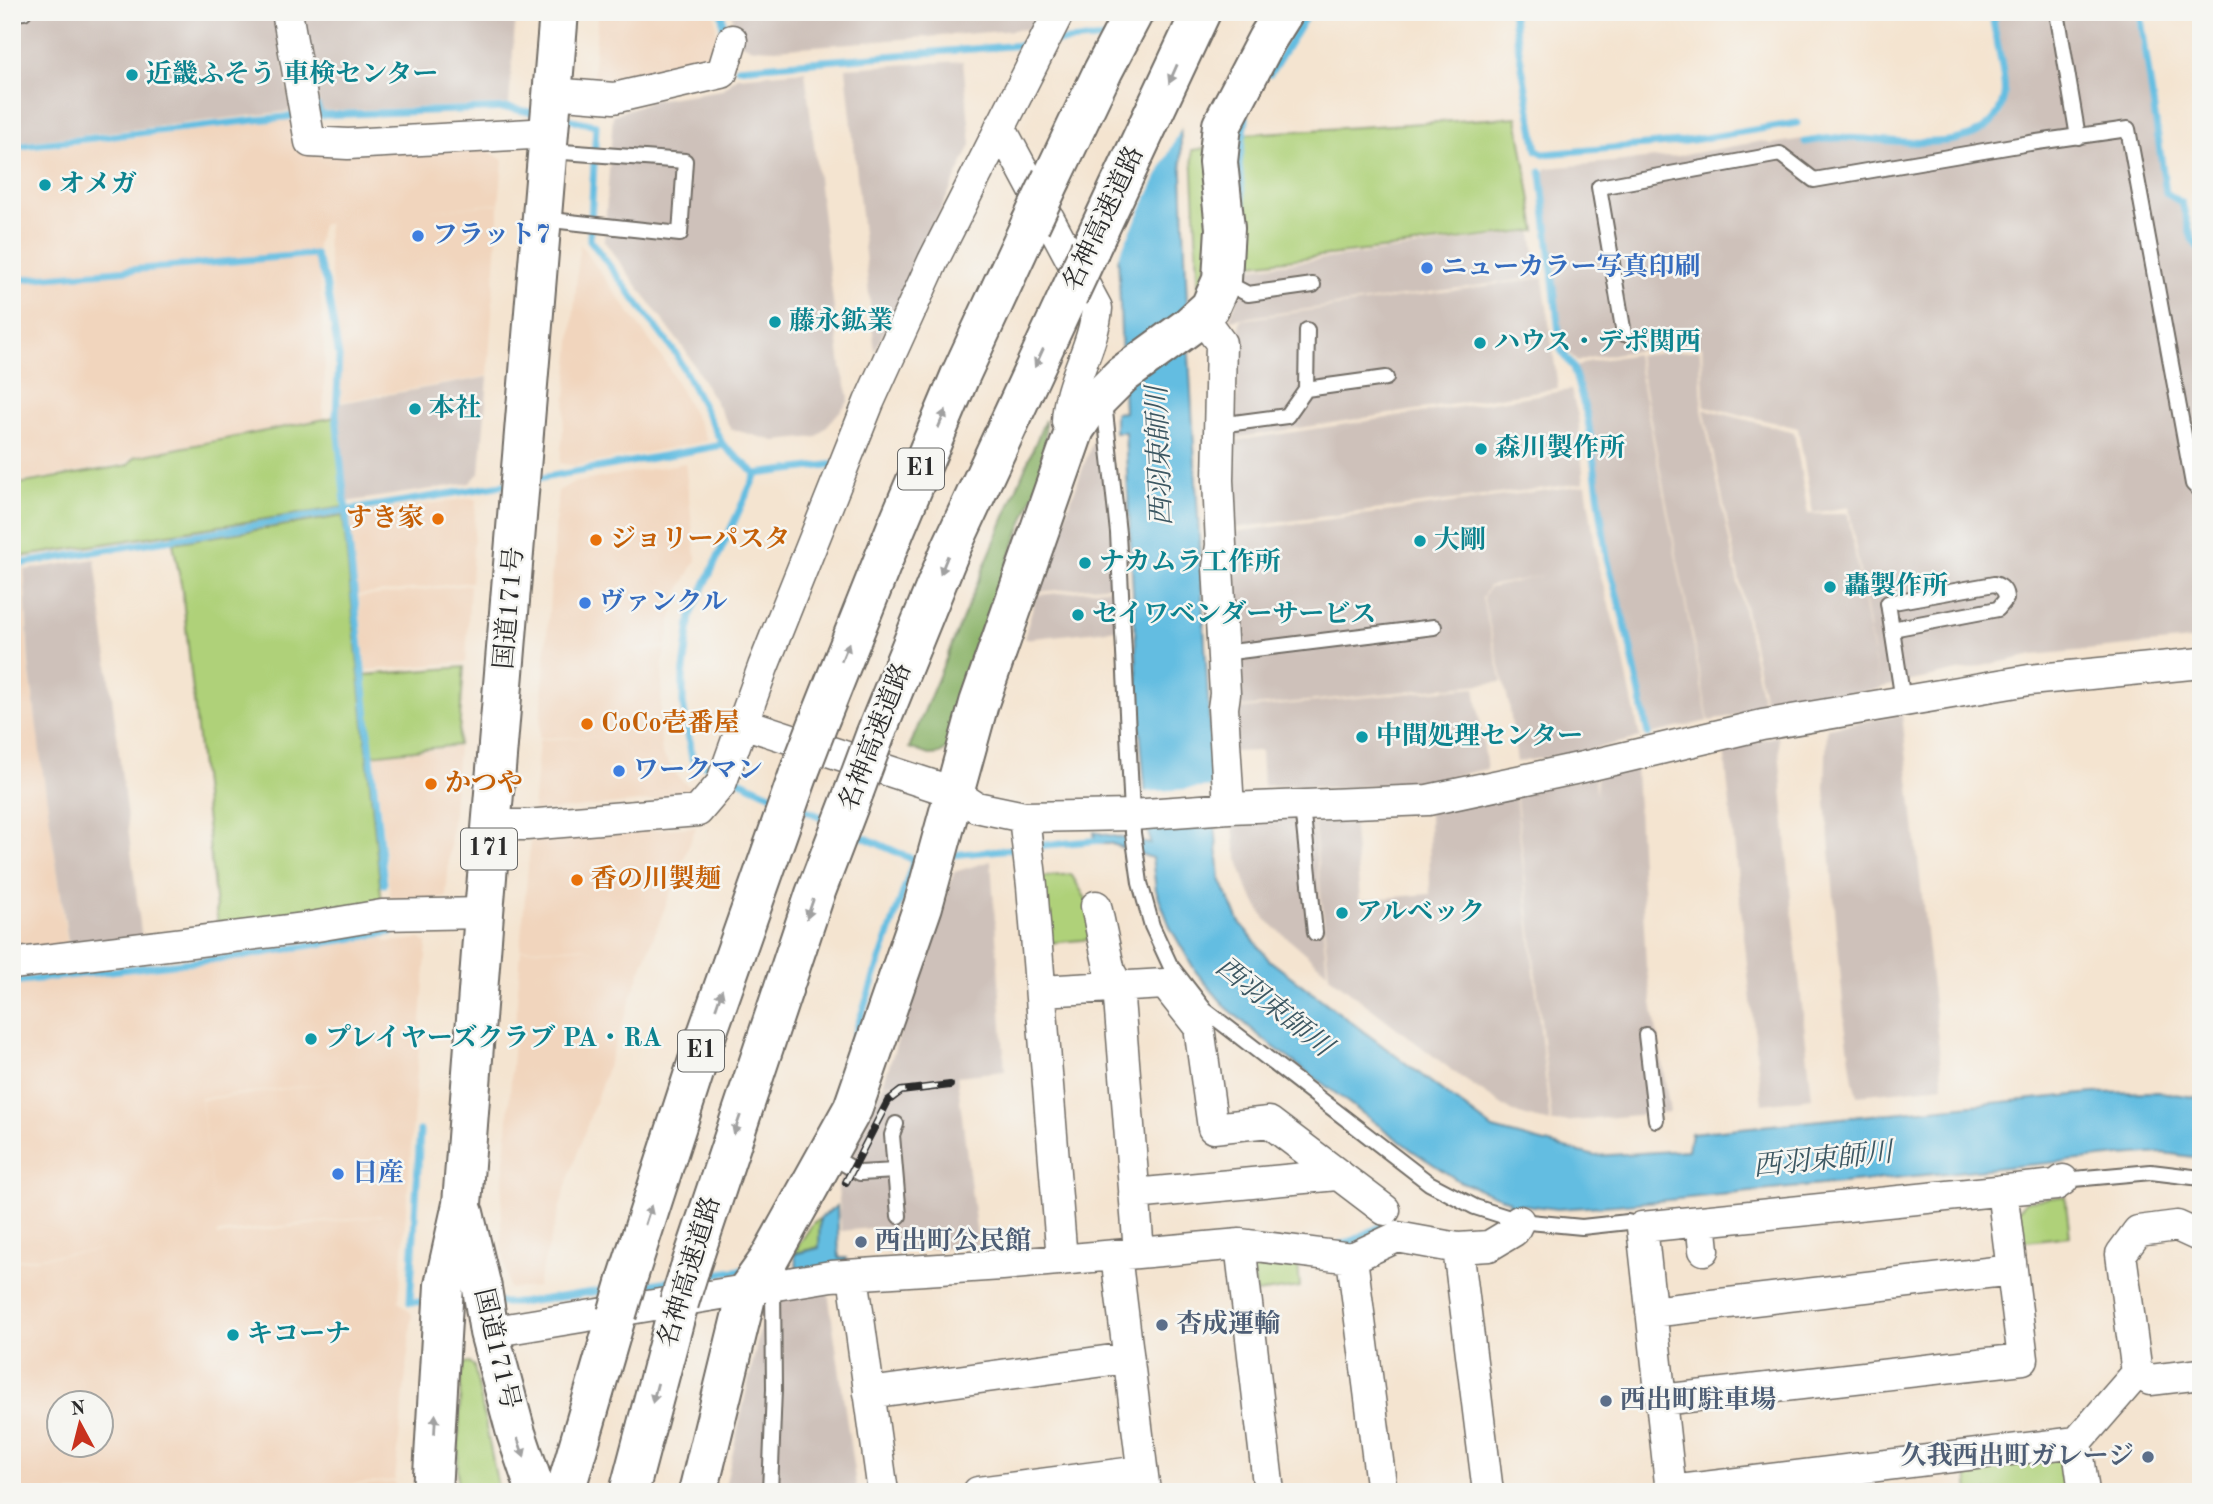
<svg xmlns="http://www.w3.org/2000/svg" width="2213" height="1504" font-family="'Old Standard TT','Noto Serif JP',serif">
	<rect width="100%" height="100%" fill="#f6f6f2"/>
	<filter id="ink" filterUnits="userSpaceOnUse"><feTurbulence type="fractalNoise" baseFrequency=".0143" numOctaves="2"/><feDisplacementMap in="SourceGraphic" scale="14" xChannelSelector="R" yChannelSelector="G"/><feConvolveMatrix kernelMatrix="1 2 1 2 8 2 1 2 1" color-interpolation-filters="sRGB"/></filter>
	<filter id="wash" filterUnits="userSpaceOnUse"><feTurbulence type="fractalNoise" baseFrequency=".00686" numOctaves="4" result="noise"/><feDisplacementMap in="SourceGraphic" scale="28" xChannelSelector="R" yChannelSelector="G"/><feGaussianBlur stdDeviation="1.57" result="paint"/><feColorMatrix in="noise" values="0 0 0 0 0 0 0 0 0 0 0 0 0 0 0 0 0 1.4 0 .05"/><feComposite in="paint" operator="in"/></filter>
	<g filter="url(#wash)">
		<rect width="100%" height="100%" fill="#f4e4d0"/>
		<path fill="#f1d5bd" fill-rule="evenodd" d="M598 12H715L719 70 592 91Z
			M295 119 301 152 487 150 503 160 499 203 424 212 499 204 488 376 341 401V356L327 243 328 224H322L317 244 325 365 323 418 133 456 125 463 12 483V152Z
			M580 244 666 363 708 441 575 466 560 463Z
			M685 463 696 560 676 597 666 646 606 653 666 648 663 660 660 733 662 754 678 777 696 792 693 797 533 812 539 740 606 736 539 738 558 491 572 483Z
			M471 498 476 500 471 582 356 595 350 518 353 515Z
			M22 567 28 664 68 950 12 956V568Z
			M470 585 466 662 366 670 359 597Z
			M458 747 446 898 391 903 375 756Z
			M696 827 642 967 566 1186 537 1287 509 1289 501 1244 502 1196 521 950 583 948 606 955 582 947 520 949 531 837Z
			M384 938 386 942 420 939 427 943 399 1301 412 1314 395 1480 263 1492H20L12 1408V1262L124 1247 12 1260V985L188 966ZM358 1080 202 1100 215 1218 201 1098ZM382 1215V1216L217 1236V1233ZM60 1402H102V1444H60Z
			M395 1482 394 1492H285Z"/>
		<path fill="#cec1ba" d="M12 12H275L291 111 12 143Z
			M303 12H516L509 104 320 111Z
			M732 12H1048L1039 28 776 49 753 48 741 44 733 32Z
			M2003 12H2136L2164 194 2181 207 2188 233 2201 260V639L2034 655 1879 688 1849 507 1813 513 1798 428 1704 406 1702 346 1635 351 1589 358 1577 362 1564 347 1542 176 1547 168 1678 156 1763 141 1771 144 1802 139 1805 145 1835 141 1921 146 1961 141 1987 130 2002 115 2008 93 1996 23Z
			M963 61 971 145 875 352 846 68Z
			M805 71 841 367 849 396 848 402 817 437 775 441 731 429 687 353 604 241 613 115 654 100 721 90 737 77Z
			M1532 233 1539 277 1229 320 1249 268Z
			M1543 278 1558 388 1235 438 1240 320Z
			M1700 350 1702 409 1764 709 1709 721 1638 355Z
			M1636 354 1708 721 1651 734 1621 600 1608 556 1588 418 1574 368 1587 362Z
			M488 377 480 472 470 483 346 502 338 420 340 403Z
			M1571 390 1578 416 1584 483 1235 528 1230 487 1234 441Z
			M1704 409 1794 432 1808 514H1848L1879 689 1801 700 1766 708Z
			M1101 419 1116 585 1037 592Z
			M1586 485 1598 566 1622 652 1640 738 1570 754 1517 762 1509 704 1483 598 1489 588 1546 575 1489 586 1482 598 1502 682 1235 708 1234 532Z
			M95 559 142 940 69 949 41 760 29 664 24 570Z
			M1114 588 1118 629 1024 639 1036 595Z
			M1475 687 1487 769 1433 780 1339 789 1297 785 1263 786 1261 751 1232 752 1231 710Z
			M1902 715 1943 1086 1857 1095 1853 1081 1844 1017 1829 837 1825 788 1827 728Z
			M1778 736 1792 913 1812 1098 1762 1104 1724 749Z
			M1636 768 1646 966 1670 1112 1552 1123 1516 792 1595 777 1596 797 1597 777Z
			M1515 793 1550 1123 1513 1112 1462 1078 1329 976 1314 823 1353 818 1360 900 1430 894 1429 812Z
			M1287 818 1313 823 1327 972 1265 919 1247 888 1235 848 1233 823Z
			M991 861 1005 1071 957 1076 978 1245 886 1253 882 1227 841 1231 838 1186 883 1085 924 1080 883 1084 954 872Z
			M827 1285 857 1492H724L766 1302Z"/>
		<path fill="#afd179" stroke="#6d7e52" stroke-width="2" d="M1517 117 1536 231 1252 264 1240 166 1246 134Z
			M1207 148 1214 231 1199 296 1192 150Z
			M335 417 344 507 12 558V485L128 465 135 457Z
			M343 516 382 904 218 927 182 589 173 543Z
			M464 667 458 745 372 755 365 675Z
			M1071 874 1089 904 1092 939 1049 943 1042 877Z
			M2065 1196 2070 1236 2019 1242 2016 1213 2026 1201Z
			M820 1219 819 1247 795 1253V1250L814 1222Z
			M1263 1259 1298 1264 1300 1287 1256 1293 1253 1270Z
			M468 1362 474 1366 499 1492H457L461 1371 463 1364Z
			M2054 1454 2069 1464 2071 1489 2045 1492H1969L1966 1464Z"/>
		<path fill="#8bb369" stroke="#5b6f4a" stroke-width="2" d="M1045 420 1046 462 995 595 973 689 949 747 940 754 929 755 909 748Z"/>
		<path fill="#64bde1" stroke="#487486" stroke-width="2" d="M1180 122 1189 356 1215 825 1220 879 1239 921 1269 960 1493 1129 1595 1156 1688 1150 1691 1133 2094 1093 2160 1092 2201 1098V1158L2163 1153 2120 1156 1616 1205 1557 1209 1519 1204 1512 1211 1507 1209 1510 1201 1459 1181 1413 1151 1263 1039 1226 1007 1196 972 1171 929 1156 890 1152 858 1109 843H1095L1094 832 1150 844 1140 729 1125 432H1115V413L1124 412 1118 251Z
			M837 1206 839 1258H846L847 1266 799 1275 794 1254 819 1248 820 1218Z"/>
		<path fill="#f4e4d0" d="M1108 12H1177L1184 122 1115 263Z
			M1216 787 1218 824 1145 829 1142 792Z"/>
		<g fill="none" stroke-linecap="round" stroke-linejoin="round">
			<path stroke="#64bde1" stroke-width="7" d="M722 12 723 26
				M1512 12 1537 150 1545 154 1680 142 1797 123
				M2140 12 2166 193 2182 203 2192 239 2201 252
				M1052 42 1107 38
				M738 68 1034 44
				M1270 74 1309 12
				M317 106 321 115 509 108 540 114
				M562 118 596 125 590 240 676 354 723 445 756 474 836 464
				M1246 118 1239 164 1249 264
				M1805 142C1815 141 1826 138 1837 138 1884 136 1992 165 2004 96 2007 80 1996 39 1993 21L1999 12
				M12 147 294 116
				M1541 172 1561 350 1573 367 1588 419 1607 558 1629 640 1648 734
				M12 280 315 254 326 282 339 357 336 415 384 884
				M531 480 723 445
				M12 565 509 484
				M718 771 692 759 683 703V678L691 615 756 474
				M732 777 779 798
				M799 807 830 821
				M850 831 914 860
				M1034 846 1102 840
				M951 855 1022 848
				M12 982 245 956 391 932
				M839 1081 914 860 918 859
				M420 1131 410 1302H432
				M1340 1244H1346L1382 1226 1394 1224
				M701 1276 741 1270
				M638 1286 675 1280
				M496 1303H520L613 1289"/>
		</g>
	</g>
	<g filter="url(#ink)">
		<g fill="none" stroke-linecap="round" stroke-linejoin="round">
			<g stroke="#716c65" stroke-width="18">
				<path id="lane" d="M12 13 24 12
					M2058 18 2078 137
					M542 219 680 234 685 161 550 151
					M1223 281 1248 294 1313 285
					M1624 334 1599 187 1780 154 1814 180 2030 143 2128 129 2193 484 2201 492
					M1306 389 1307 330
					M1104 402 1118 533 1133 833 1140 883 1152 926 1170 965 1205 1010 1429 1183 1475 1207 1519 1221 1582 1227 1628 1222 1642 1227
					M1219 425 1287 416 1306 389 1386 378
					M1892 629 1998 609 2006 599C2006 591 2002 586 1994 584L1888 603 1903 701
					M1223 653 1434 627
					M1302 806 1315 933
					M1646 1035 1656 1120
					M896 1124 892 1135 899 1216
					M829 1155 860 1173 895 1171
					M2063 1180 2151 1172 2201 1178
					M770 1492 774 1389 773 1286"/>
			</g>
			<g stroke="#716c65" stroke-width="33">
				<path id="street" d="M287 12 310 142 348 144 549 133
					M552 93 614 98 722 73 732 40
					M1000 127 1097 308C1094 348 1068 382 1067 422L1075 429
					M1201 316 1221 343 1218 480 1221 545 1218 566 1225 694 1223 708 1229 808
					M743 723 953 792 976 807 1024 817 1132 815 1229 808 1428 800 1579 768 1762 725 2029 680 2201 663
					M1024 817 1032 886 1062 1260
					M491 825H526L698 811 721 784 763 667 869 402 933 261 1059 12
					M1096 906 1110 972 1118 986 1139 1252
					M12 964 305 928 382 915 484 913
					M1041 991 1165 984 1199 1027 1213 1128 1269 1122 1385 1210
					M1134 1194 1337 1175
					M1701 1221 1704 1250
					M1240 1244 1269 1492
					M1458 1248 1488 1492
					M1116 1255 1145 1492
					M1352 1258 1382 1492
					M853 1275 883 1492
					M1651 1312 2012 1270
					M489 1332 831 1276 1002 1265 1240 1244 1352 1258 1397 1237 1458 1248 1489 1246 1514 1231 1519 1221
					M2137 1373 2150 1380 2201 1374
					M869 1393 1127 1358
					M1661 1400 2023 1359 2002 1190
					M2077 1442 2084 1492
					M1671 1491 2077 1442 2137 1373 2121 1254 2138 1231 2177 1226 2201 1237
					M978 1492 1142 1471
					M1671 1492 1642 1227 2056 1185 2063 1180"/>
			</g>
			<g stroke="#716c65" stroke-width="42">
				<path id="secondary" d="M698 1492 748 1289 768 1261 853 1108 923 906 979 703 1075 429 1089 408 1122 375 1188 327 1210 307 1222 280 1225 228 1218 162 1222 125 1267 39 1284 12"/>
			</g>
			<g stroke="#716c65" stroke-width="42">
				<path id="highway" d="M1052 178 1103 71 1134 12
					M1090 249 1201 12
					M821 716 896 528 960 376 1030 225
					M876 733 952 546 1068 296
					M464 1213 482 1288 489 1332 516 1433 536 1492
					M689 1271 815 894 854 792
					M627 1280 703 1045 799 773
					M432 1492 444 1285 462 1204 484 913 559 12
					M565 1492 617 1314
					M629 1492 679 1303"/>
			</g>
			<use href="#lane" stroke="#fff" stroke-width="14"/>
			<use href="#street" stroke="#fff" stroke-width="30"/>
			<use href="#secondary" stroke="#fff" stroke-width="38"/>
			<use href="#highway" stroke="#fff" stroke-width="38"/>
			<g stroke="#2b2b2b" stroke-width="8">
				<path id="rail" d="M846 1182 888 1101 901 1091 950 1085"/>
			</g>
			<use href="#rail" stroke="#f6f6f2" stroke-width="5" stroke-dasharray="16" stroke-linecap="butt"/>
			<g stroke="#716c65" stroke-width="42" stroke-linecap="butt">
				<path id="highway-bridge" d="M1030 225 1052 178
					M1068 296 1090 249
					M799 773 821 716
					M854 792 876 733
					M679 1303 689 1271
					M617 1314 627 1280"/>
			</g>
			<use href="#highway-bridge" stroke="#fff" stroke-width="38"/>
		</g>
		<defs><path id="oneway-solid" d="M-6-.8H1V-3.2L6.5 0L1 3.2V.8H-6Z" transform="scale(1.75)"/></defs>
		<g fill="#a0a0a0">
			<use href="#oneway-solid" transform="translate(1173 74) rotate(114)"/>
			<use href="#oneway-solid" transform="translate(1039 358) rotate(115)"/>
			<use href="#oneway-solid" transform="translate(942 419) rotate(-67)"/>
			<use href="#oneway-solid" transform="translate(944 565) rotate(112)"/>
			<use href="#oneway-solid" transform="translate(845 652) rotate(-68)"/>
			<use href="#oneway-solid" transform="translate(810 909) rotate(109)"/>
			<use href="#oneway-solid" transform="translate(719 999) rotate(-71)"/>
			<use href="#oneway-solid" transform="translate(737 1125) rotate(109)"/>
			<use href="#oneway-solid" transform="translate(648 1215) rotate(-72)"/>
			<use href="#oneway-solid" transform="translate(655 1393) rotate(105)"/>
			<use href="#oneway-solid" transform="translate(435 1424) rotate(-87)"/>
			<use href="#oneway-solid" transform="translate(521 1448) rotate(71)"/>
		</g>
	</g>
	<g fill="#0f9aa8" stroke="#f6f6f2" stroke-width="2.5">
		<circle cx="132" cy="75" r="7"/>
		<circle cx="45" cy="185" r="7"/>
		<circle cx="775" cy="322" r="7"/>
		<circle cx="1480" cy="343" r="7"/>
		<circle cx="415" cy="409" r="7"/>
		<circle cx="1481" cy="449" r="7"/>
		<circle cx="1420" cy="541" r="7"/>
		<circle cx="1085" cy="563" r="7"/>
		<circle cx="1830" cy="587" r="7"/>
		<circle cx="1078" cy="615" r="7"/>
		<circle cx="1362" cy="737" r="7"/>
		<circle cx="1342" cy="913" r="7"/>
		<circle cx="311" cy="1039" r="7"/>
		<circle cx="233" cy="1335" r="7"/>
	</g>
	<g fill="#3f7fe0" stroke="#f6f6f2" stroke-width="2.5">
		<circle cx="418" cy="236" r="7"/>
		<circle cx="1427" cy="268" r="7"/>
		<circle cx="585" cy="603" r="7"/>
		<circle cx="619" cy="771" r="7"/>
		<circle cx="338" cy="1174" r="7"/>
	</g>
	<g fill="#e8710a" stroke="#f6f6f2" stroke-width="2.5">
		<circle cx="438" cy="519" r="7"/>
		<circle cx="596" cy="540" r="7"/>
		<circle cx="587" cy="724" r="7"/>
		<circle cx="431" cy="784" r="7"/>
		<circle cx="577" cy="880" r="7"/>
	</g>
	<g fill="#5c6f8a" stroke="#f6f6f2" stroke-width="2.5">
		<circle cx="861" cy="1242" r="7"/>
		<circle cx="1162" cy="1325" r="7"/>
		<circle cx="1606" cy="1401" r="7"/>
		<circle cx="2148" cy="1457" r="7"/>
	</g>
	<g text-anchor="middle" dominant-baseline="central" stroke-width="5" stroke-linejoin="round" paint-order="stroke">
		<g fill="#f6f6f2" stroke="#686867" stroke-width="2">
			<rect x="898" y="448.5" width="46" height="41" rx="5"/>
			<rect x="461" y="828.5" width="56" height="41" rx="5"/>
			<rect x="678" y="1030.5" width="46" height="41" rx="5"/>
		</g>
		<g font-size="24" font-weight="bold" fill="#2b2b2b">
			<text x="921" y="469">E1</text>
			<text x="489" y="849">171</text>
			<text x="701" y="1051">E1</text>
		</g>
		<g font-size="26" font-weight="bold" fill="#0d838f" stroke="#f6f6f2" text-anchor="start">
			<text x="146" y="75">近畿ふそう 車検センター</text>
			<text x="59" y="185">オメガ</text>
			<text x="789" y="322">藤永鉱業</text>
			<text x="1494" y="343">ハウス・デポ関西</text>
			<text x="429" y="409">本社</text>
			<text x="1495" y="449">森川製作所</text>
			<text x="1434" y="541">大剛</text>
			<text x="1099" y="563">ナカムラ工作所</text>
			<text x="1844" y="587">轟製作所</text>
			<text x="1092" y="615">セイワベンダーサービス</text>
			<text x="1376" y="737">中間処理センター</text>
			<text x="1356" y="913">アルベック</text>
			<text x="325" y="1039">プレイヤーズクラブ PA・RA</text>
			<text x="247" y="1335">キコーナ</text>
		</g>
		<g font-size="26" fill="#2b2b2b" stroke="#f6f6f2">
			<text transform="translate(1104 219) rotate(-65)">名神高速道路</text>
			<text transform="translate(510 608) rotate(-85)">国道171号</text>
			<text transform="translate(876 737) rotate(-69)">名神高速道路</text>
			<text transform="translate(690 1272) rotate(-73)">名神高速道路</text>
			<text transform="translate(496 1349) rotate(77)">国道171号</text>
		</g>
		<g font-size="26" font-weight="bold" fill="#366cbe" stroke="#f6f6f2" text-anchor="start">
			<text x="432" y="236">フラット7</text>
			<text x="1441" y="268">ニューカラー写真印刷</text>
			<text x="599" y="603">ヴァンクル</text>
			<text x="633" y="771">ワークマン</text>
			<text x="352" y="1174">日産</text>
		</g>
		<g font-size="26" font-weight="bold" fill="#c56008" stroke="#f6f6f2" text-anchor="start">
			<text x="424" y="519" text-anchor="end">すき家</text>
			<text x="610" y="540">ジョリーパスタ</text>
			<text x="601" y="724">CoCo壱番屋</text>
			<text x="445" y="784">かつや</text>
			<text x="591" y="880">香の川製麺</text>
		</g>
		<g font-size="26" font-weight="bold" fill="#4e5e75" stroke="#f6f6f2" text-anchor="start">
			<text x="875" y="1242">西出町公民館</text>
			<text x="1176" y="1325">杏成運輸</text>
			<text x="1620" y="1401">西出町駐車場</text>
			<text x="2134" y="1457" text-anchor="end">久我西出町ガレージ</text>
		</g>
		<g font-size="28" font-style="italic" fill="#3c5762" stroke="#f6f6f2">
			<text transform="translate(1161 456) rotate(-92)">西羽束師川</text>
			<text transform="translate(1273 1008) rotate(39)">西羽束師川</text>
			<text transform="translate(1823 1161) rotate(-6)">西羽束師川</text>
		</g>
	</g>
	<rect width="2213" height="1504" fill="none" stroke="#f6f6f2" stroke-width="42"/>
	<g transform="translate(80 1424) rotate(353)"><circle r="33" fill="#f6f6f2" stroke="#a5a5a2" stroke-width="2"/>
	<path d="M0-5L12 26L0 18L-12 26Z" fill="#c8321e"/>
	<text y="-10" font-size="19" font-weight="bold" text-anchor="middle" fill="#2b2b2b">N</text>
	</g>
</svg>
